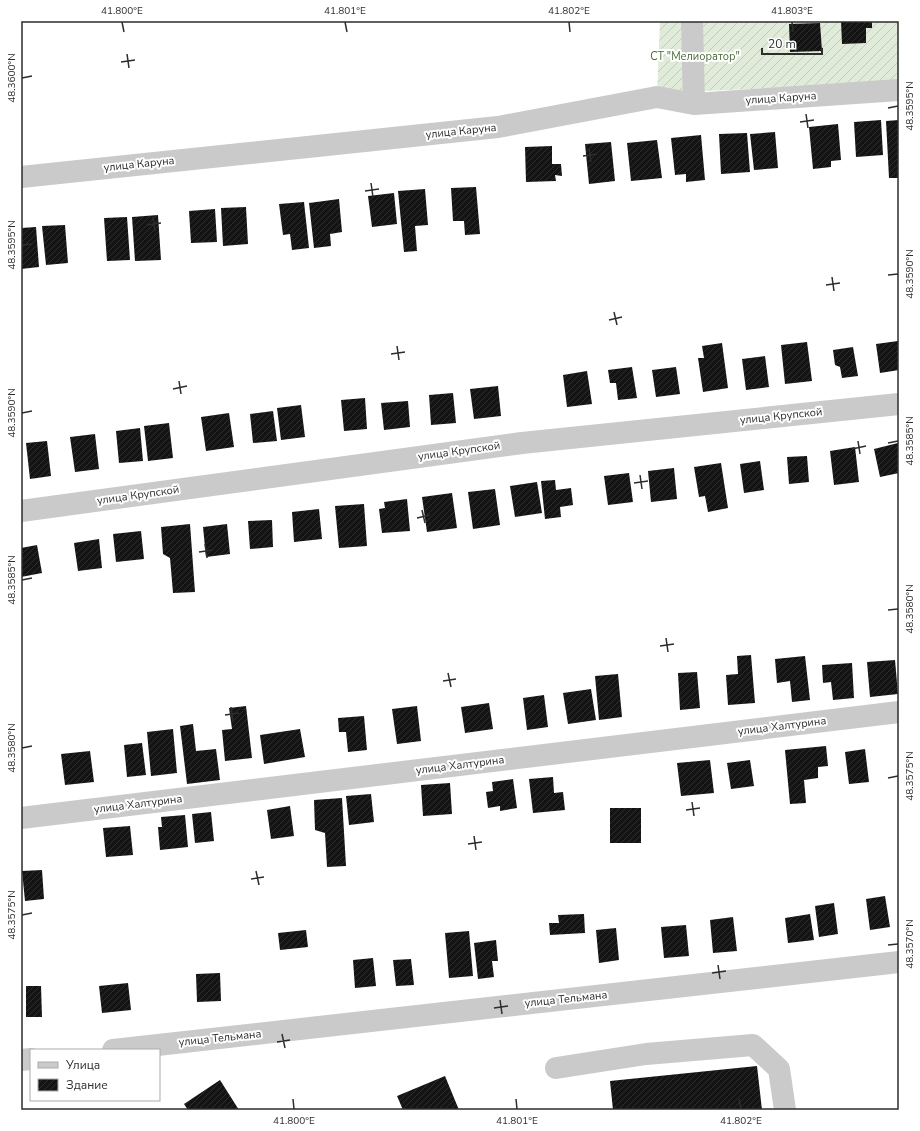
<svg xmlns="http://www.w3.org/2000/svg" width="920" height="1131" font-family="'Nunito Sans',sans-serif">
	<defs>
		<pattern id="garden-furrows" width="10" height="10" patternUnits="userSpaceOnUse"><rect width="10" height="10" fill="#e0ecd9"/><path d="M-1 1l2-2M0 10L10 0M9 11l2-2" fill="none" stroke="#c0cbbb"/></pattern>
		<pattern id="building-hatch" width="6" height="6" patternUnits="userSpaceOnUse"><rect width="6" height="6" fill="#141414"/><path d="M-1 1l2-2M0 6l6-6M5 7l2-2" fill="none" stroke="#2e2e2e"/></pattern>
	</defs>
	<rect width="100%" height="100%" fill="#fff"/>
	<path fill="url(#garden-furrows)" d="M660 21H899V83L705 91 657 97Z"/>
	<path fill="url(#building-hatch)" d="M841 21H872V28H866V43L842 44Z
		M820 23 822 51 790 52 789 24Z
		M881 120 883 155 856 157 854 122Z
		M899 120V178H889L886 121Z
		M838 124 841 160 831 161V167L813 169 809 127Z
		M775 132 778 168 754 170 750 134Z
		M747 133 750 172 721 174 719 134Z
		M701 135 705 180 686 182V174L675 175 671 138Z
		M657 140 662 178 631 181 627 143Z
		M611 142 615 181 589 184 585 144Z
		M552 146V164H561L562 176 555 175 556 181 526 182 525 147Z
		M476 187 480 234 465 235 464 221H453L451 188Z
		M425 189 428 225 415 226 417 251 404 252 398 191Z
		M394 193 397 224 372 227 368 196Z
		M339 199 342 232 330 234 331 246 314 248 309 203Z
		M304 202 309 248 292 250 290 234 283 235 279 204Z
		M246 207 248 244 223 246 221 208Z
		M215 209 217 242 191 243 189 211Z
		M158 215 161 260 135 261 132 217Z
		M127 217 130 260 107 261 104 218Z
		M65 225 68 263 46 265 42 226Z
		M36 227 39 267 21 269V228Z
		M898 341 899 370 880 373 876 344Z
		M807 342 812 381 785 384 781 345Z
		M722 343 728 388 703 392 698 358H704L702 346Z
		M853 347 858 376 842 378 840 367 835 365 833 350Z
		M765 356 769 387 746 390 742 359Z
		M632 367 637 398 618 400 616 383H610L608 370Z
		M676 367 680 394 656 397 652 370Z
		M587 371 592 404 567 407 563 375Z
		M498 386 501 416 474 419 470 389Z
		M453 393 456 423 431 425 429 395Z
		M365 398 367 429 344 431 341 400Z
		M408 401 410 427 384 430 381 403Z
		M301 405 305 437 281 440 277 408Z
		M273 411 277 441 253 443 250 414Z
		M229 413 234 447 206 451 201 417Z
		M169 423 173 458 148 461 144 426Z
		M140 428 143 461 119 463 116 431Z
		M95 434 99 469 75 472 70 437Z
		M47 441 51 476 30 479 26 443Z
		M898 443 899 473 880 477 874 449Z
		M855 447 859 482 834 485 830 451Z
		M807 456 809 482 789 484 787 457Z
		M760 461 764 490 744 493 740 464Z
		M721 463 728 508 708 512 705 496 699 497 694 467Z
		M674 468 677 499 651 502 648 471Z
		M629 473 633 502 608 505 604 476Z
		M555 480 556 490 571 488 573 505 560 507 561 517 545 519 541 481Z
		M537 482 542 513 515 517 510 486Z
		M495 489 500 525 473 529 468 492Z
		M452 493 457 528 427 532 422 497Z
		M407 499 410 531 382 533 379 509 385 508 384 502Z
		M364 504 367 546 339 548 335 506Z
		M319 509 322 539 294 542 292 512Z
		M272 520 273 547 250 549 248 521Z
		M190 524 195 592 173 593 170 558 163 554 161 527Z
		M227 524 230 554 206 557 203 527Z
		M141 531 144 559 116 562 113 534Z
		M99 539 102 568 78 571 74 543Z
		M37 545 42 573 21 577V548Z
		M751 655 755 703 728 705 726 675 738 674 737 656Z
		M805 656 810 700 792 702 790 681 777 683 775 659Z
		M895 660 898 694 870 697 867 662Z
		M852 663 854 698 833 700 831 682 823 683 822 665Z
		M697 672 700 708 680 710 678 673Z
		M618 674 622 717 599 720 595 676Z
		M591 689 596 720 568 724 563 693Z
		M544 695 548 727 527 730 523 698Z
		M489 703 493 729 465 733 461 707Z
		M246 706 252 758 225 761 222 730 232 729 229 708Z
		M417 706 421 741 397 744 392 709Z
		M364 716 367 750 348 752 346 732H339L338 718Z
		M193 724 196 751 216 749 220 780 187 784 180 726Z
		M173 729 177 773 151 776 147 732Z
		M300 729 305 757 264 764 260 735Z
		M142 743 146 775 127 777 124 745Z
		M826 746 828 766 818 767V778L804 780 806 803 790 804 785 750Z
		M865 749 869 782 849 784 845 752Z
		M90 751 94 782 65 785 61 754Z
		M710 760 714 793 681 796 677 763Z
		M750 760 754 786 731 789 727 763Z
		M553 777 554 793 563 792 565 810 533 813 529 779Z
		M513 779 517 808 500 811V806L488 808 486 792 493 791 492 782Z
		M450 783 452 814 423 816 421 785Z
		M371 794 374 822 349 825 346 796Z
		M342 798 346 866 327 867 325 833 315 830 314 800Z
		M290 806 294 836 271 839 267 810Z
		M610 808H641V843H610Z
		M211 812 214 841 195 843 192 814Z
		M185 815 188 847 160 850 158 827H162L161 817Z
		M130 826 133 855 106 857 103 828Z
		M42 870 44 899 25 901 22 871Z
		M885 896 890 927 870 930 866 899Z
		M834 903 838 934 819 937 815 906Z
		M584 914 585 933 550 935 549 923H559L558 915Z
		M810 914 814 940 788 943 785 918Z
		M733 917 737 951 713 953 710 920Z
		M686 925 689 956 664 958 661 927Z
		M616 928 619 960 599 963 596 930Z
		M306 930 308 947 280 950 278 933Z
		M469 931 473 976 449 978 445 933Z
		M496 940 498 961H492L494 977 478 979 474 943Z
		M373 958 376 986 355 988 353 960Z
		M411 959 414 985 396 986 393 960Z
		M220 973 221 1001 197 1002 196 974Z
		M128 983 131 1010 102 1013 99 986Z
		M26 986H41L42 1017H26Z
		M757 1066 762 1110H613L610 1081Z
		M445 1076 459 1110H403L397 1096Z
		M220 1080 239 1110H188L184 1104Z"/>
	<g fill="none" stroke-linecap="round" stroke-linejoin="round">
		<path stroke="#cacaca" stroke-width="22" d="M692 21 694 104
			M21 177 498 127 657 97 694 104 899 90
			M21 511 522 443 899 404
			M21 818 899 712
			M113 1050 899 962
			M21 1060 31 1059
			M556 1068 646 1054 753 1045 779 1069 785 1110"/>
	</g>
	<path fill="none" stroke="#2d2d2d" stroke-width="1.5" d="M122 22 124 32M345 22 347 32M569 22 570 32M792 22 793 32M127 54 129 68M121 62 135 60M22 78 32 76M888 108 898 106M806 114 808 128M800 122 814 120M589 148 591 162M583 156 597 154M371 183 373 197M365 191 379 189M153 217 155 231M147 225 161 223M22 245 32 244M888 275 898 274M832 277 834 291M826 285 840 283M614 312 617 325M609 320 622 317M397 346 399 360M391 354 405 352M179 381 181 394M173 389 187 386M22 413 32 411M858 441 860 454M888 443 898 441M852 449 866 446M640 475 642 489M634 483 648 481M422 510 425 523M417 518 430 515M205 544 207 558M199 552 213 550M22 580 32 578M888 610 898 609M666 638 668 652M660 646 674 644M448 673 451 687M443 681 456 679M231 707 233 721M225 715 239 713M22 748 32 746M888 778 898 776M692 802 694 816M686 810 700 808M474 836 476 850M468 844 482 842M256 871 259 885M251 879 264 877M22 915 32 913M888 945 898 944M718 965 720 979M712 973 726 971M500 1000 502 1014M494 1008 508 1006M282 1034 285 1048M277 1042 290 1040M293 1099 294 1109M516 1099 517 1109M739 1099 741 1109"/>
	<g text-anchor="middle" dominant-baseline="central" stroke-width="4" stroke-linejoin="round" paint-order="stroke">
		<g font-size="11" fill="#486b37" stroke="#fff">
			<text x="695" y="56">СТ "Мелиоратор"</text>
		</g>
		<g font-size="11" fill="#2d2d2d" stroke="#fff">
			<text transform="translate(781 98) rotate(-4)">улица Каруна</text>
			<text transform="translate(461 131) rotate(-6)">улица Каруна</text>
			<text transform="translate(139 164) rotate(-6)">улица Каруна</text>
			<text transform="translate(781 416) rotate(-6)">улица Крупской</text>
			<text transform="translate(459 451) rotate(-8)">улица Крупской</text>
			<text transform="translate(138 495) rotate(-8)">улица Крупской</text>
			<text transform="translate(782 726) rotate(-7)">улица Халтурина</text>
			<text transform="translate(460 765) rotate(-7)">улица Халтурина</text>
			<text transform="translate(138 804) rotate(-7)">улица Халтурина</text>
			<text transform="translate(566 999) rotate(-6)">улица Тельмана</text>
			<text transform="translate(220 1038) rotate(-6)">улица Тельмана</text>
		</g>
	</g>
	<rect width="920" height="1131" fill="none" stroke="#ffffff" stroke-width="44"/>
	<rect x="30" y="1049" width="130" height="52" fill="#ffffff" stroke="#ababab"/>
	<rect x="38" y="1062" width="20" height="6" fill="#cacaca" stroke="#ababab"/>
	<text x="66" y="1069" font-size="12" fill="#2d2d2d">Улица</text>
	<rect x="38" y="1079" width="20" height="12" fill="url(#building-hatch)" stroke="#ababab"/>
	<text x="66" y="1089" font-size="12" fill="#2d2d2d">Здание</text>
	<path d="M762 48v6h60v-6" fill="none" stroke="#2d2d2d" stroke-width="2"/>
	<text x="768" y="48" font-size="12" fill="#2d2d2d" stroke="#ffffff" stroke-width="3" paint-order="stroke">20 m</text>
	<rect x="22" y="22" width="876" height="1087" fill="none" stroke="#2d2d2d" stroke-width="1.5"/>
	<g font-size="10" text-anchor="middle" fill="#2d2d2d">
		<text x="122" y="14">41.800°E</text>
		<text x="345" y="14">41.801°E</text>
		<text x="569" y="14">41.802°E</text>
		<text x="792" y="14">41.803°E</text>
		<text transform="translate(11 78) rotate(-90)" y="4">48.3600°N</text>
		<text transform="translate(909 106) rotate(-90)" y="4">48.3595°N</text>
		<text transform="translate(11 245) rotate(-90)" y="4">48.3595°N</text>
		<text transform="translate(909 274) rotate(-90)" y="4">48.3590°N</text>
		<text transform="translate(11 413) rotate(-90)" y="4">48.3590°N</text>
		<text transform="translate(909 441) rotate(-90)" y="4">48.3585°N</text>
		<text transform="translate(11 580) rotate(-90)" y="4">48.3585°N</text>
		<text transform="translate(909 609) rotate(-90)" y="4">48.3580°N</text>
		<text transform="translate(11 748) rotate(-90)" y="4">48.3580°N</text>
		<text transform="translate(909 776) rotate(-90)" y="4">48.3575°N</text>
		<text transform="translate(11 915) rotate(-90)" y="4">48.3575°N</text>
		<text transform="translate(909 944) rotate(-90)" y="4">48.3570°N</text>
		<text x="294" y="1124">41.800°E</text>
		<text x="517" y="1124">41.801°E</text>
		<text x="741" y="1124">41.802°E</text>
	</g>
</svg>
